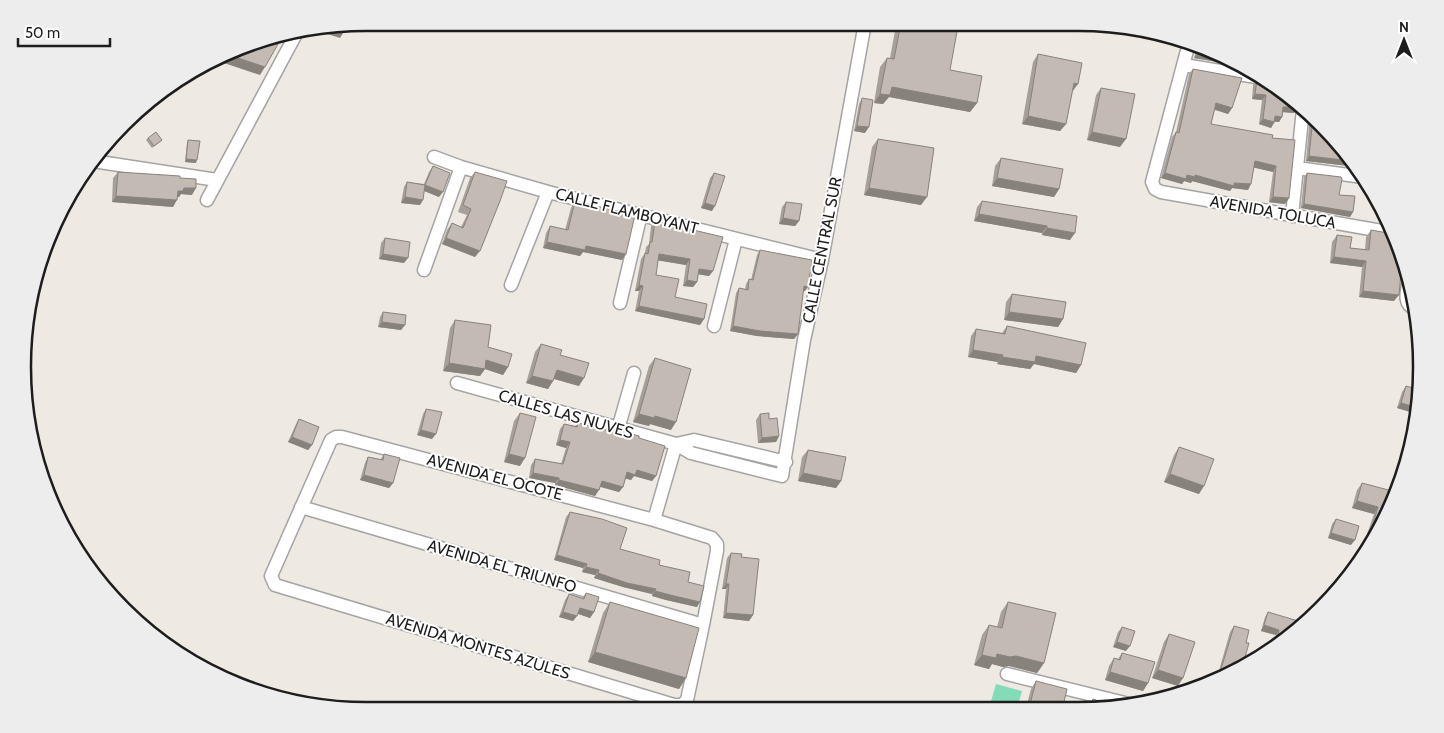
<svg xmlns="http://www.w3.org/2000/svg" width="1444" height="733" font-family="Cabin,sans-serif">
	<rect width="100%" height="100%" fill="#eeeae3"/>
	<path fill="#84dbb8" d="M996 684 1022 691 1017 708H989Z"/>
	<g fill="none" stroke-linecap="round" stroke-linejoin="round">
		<g stroke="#a4a4a4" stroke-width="15">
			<path id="street" d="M1189 43 1152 182 1155 189 1161 192 1393 233
				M1184 65 1262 78
				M434 157 461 167 548 192 822 260
				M93 161 217 180
				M1297 168 1363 177
				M207 200 296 34
				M1292 216 1303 109
				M424 270 461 167
				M1409 280C1407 291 1402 305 1416 309
				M511 285 548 192
				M620 303 641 214
				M714 326 736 239
				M457 383 676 444 691 453 782 476 804 340 822 260 865 23
				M618 429 634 373
				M336 437H342L654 520 712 538 717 544V551L703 625 687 700 682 705H674L275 585 271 576 331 440Z
				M676 444 694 440 786 462
				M301 507 703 625
				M654 520 676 444
				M1007 674 1133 705"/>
		</g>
		<use href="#street" stroke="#fff" stroke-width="12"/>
	</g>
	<path fill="#a7a09a" d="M898 23H941L950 70 977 103 970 112 889 97 883 104 874 103 880 67 887 58H890L896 25Z
		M1197 46 1228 57V58L1224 63 1194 58Z
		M1038 54 1072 92 1066 124 1060 131 1022 124 1033 62Z
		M1193 69 1232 108 1228 114 1215 109 1211 124 1272 138 1289 198 1285 204 1269 202 1273 172 1254 167 1248 190 1232 188 1230 191 1192 181 1191 183 1184 181 1182 184 1161 178 1172 137 1176 132 1189 74Z
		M1257 80 1294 113 1283 112 1282 117 1279 122H1275L1271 128 1259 124 1262 100 1252 99 1253 85Z
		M1101 88 1120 147 1087 140 1096 95Z
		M862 98 865 133 854 131 859 104Z
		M1310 115 1336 139 1352 162 1349 166 1306 161Z
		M148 138 162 140 160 142 152 148 146 140Z
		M878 139 921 205 864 195 872 147Z
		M188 140 196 163 185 162 187 143Z
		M1001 158 1059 189 1054 197 992 186 995 166Z
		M433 166 439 197 424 191 420 205 401 203 404 187 407 182 424 184 429 172Z
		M118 172 180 178 192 195 181 194 179 197H177L173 207 112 202 113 178Z
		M475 172V257L442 244 447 230 452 223 461 227 467 215 458 212 470 178Z
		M714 173 712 211 701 208 710 178Z
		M1307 173 1339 195 1353 212 1350 217 1301 208 1304 177Z
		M575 201 626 254 622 260 583 252 580 256 543 248 546 233 550 226 565 230 571 208Z
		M982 201 1077 216 1070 240 1042 235V233L974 221 977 207Z
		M786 202 799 221 795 226 779 224 782 207Z
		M655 221 713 271 709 276 698 274 697 282 693 287 683 286 686 265 658 260 656 275 675 297 704 319 700 325 635 311 639 291H635L641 259 645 253 646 247 649 244 651 226Z
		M1371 230 1399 273 1394 301 1359 297 1362 267 1330 263 1332 242 1337 235 1350 248 1365 250 1366 237Z
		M385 238 404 263 379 259 381 243Z
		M760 250 805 291H803L798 334 794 339 757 336 730 331 736 293 739 288 745 289 746 284 749 279 751 280 757 255Z
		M1012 294 1063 319 1058 327 1004 320 1006 302Z
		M383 312 405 325 401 330 378 327 380 317Z
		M455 320 488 347 508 367 503 375 485 369 480 376 443 371 450 328Z
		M1007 326 1081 365 1076 373 1034 364 1030 369 997 364 998 362 968 357 971 336 976 329 1002 333Z
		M541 344 560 355 579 386 554 379 548 389 526 383 535 352Z
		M655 358 671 430 650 424 649 426 633 422 649 366Z
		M1406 386 1420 390 1417 414 1397 408 1402 392Z
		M426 409 432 439 417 435 423 414Z
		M520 413V466L504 462 514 421Z
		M760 414 769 419 779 436 776 442 758 443 756 420Z
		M299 419 312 445 308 450 288 442 296 424Z
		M578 423 608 430 610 428 639 438 656 476 652 481 634 476 631 480 626 478 623 487 619 492 600 487 595 496 555 485V483L529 478 531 465 535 459 561 464 566 448 556 445 560 429 564 424 575 426Z
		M1179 447 1199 494 1164 482 1174 455Z
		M808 450 841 481 836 488 798 481 802 457Z
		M384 454 393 483 389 488 360 480 365 463 368 457 380 460Z
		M1362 483 1386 518 1374 536 1367 534 1374 514 1352 508 1357 490Z
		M570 512 620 549 659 565 688 582 697 607 666 600 652 596V594L623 587 594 578 595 575 582 572 583 568 554 560 566 517Z
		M1336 519 1351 545 1328 538 1332 524Z
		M731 553 741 557 753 615 749 621 723 618 726 589H722L727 558Z
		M586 593 594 612 590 618 578 614 573 621 559 617 565 600 569 594 582 598Z
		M610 602 686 678 679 689 588 662 603 613Z
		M1008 602 1044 663 1037 673 1009 666 1003 667 992 664 989 669 974 665 982 635 989 625 997 627 1001 612Z
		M1268 612 1287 640 1275 647 1273 646 1276 635 1261 631 1265 617Z
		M1234 626 1246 643 1245 657 1253 659 1216 681 1230 632Z
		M1122 627 1126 651 1113 647 1118 632Z
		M1169 634 1178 686 1152 678 1164 642Z
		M1122 653 1148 683 1143 691 1105 680 1109 666 1114 658 1118 659Z
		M1036 681 1063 706V708H1026L1031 689Z
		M1093 699 1119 708H1088L1090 704Z"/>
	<path fill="#88827d" d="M331 28 343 33 340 38 321 32 322 30Z
		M1198 53 1228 58 1224 63 1194 58Z
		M229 55 265 67 260 75 218 61Z
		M1074 83 1078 84 1072 92 1068 91Z
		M892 87 977 103 970 112 889 97 883 104 874 103 880 94Z
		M1255 94 1266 95 1262 100 1252 99Z
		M1216 103 1232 108 1228 114 1212 109Z
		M1283 107H1298L1294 113 1280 112Z
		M1028 116 1066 124 1060 131 1022 124Z
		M1275 116 1282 117 1279 122 1272 121Z
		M1263 119 1274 122 1271 128 1259 124Z
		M857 126 869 127 865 133 854 131Z
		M1092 132 1126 139 1120 147 1087 140Z
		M1309 156 1351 161 1352 162 1349 166 1306 161Z
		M186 159 197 160 196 163 185 162Z
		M1255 161 1276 166 1273 172 1251 167Z
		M1165 173 1187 175H1195L1234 183 1251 184 1248 190 1232 188 1230 191 1192 181 1191 183 1184 181 1182 184 1161 178Z
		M997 178 1059 189 1054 197 992 186Z
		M425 185 443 192 439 197 422 190Z
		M184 188H196L192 195 181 194 179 197H173L178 191Z
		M869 188 927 197 921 205 864 195Z
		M116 196 177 200 173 207 112 202Z
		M405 197 423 200 420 205 401 203Z
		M1273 197 1289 198 1285 204 1269 202Z
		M705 203 715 206 712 211 701 208Z
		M1304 204 1353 212 1350 217 1301 208Z
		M979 214 1047 226 1042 233 974 221Z
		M783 218 799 221 795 226 779 224Z
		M1047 228 1075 233 1070 240 1042 235Z
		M446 238 480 251 475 257 442 244Z
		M547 242 586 246 626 254 622 260 583 252 580 256 543 248Z
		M383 254 408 258 404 263 379 259Z
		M659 254 690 259 686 265 655 260Z
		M1334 257 1366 261 1362 267 1330 263Z
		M699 269 713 271 709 276 696 274Z
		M687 280 697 282 693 287 683 286Z
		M639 285 643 286 639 291H635Z
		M804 286 808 287 805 291H801Z
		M1363 291 1399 295 1394 301 1359 297Z
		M639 306 704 319 700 325 635 311Z
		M1009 312 1063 319 1058 327 1004 320Z
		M382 322 405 325 401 330 378 327Z
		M733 326 798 334 794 339 757 336 730 331Z
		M973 350 1003 355 998 362 968 357Z
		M1036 356 1081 365 1076 373 1034 364 1030 369 997 364 1002 357Z
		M486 360 508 367 503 375 485 369 480 376 443 371 449 363Z
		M557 370 584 378 579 386 551 378Z
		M532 376 553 381 548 389 526 383Z
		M1401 403 1418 408 1417 414 1397 408Z
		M639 414 655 416 676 422 671 430 650 424 649 426 633 422Z
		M421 430 436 434 432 439 417 435Z
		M779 436 776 442 758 443 762 438Z
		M292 437 312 445 308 450 288 442Z
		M560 440 570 442 566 448 556 445Z
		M509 454 525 458 520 466 504 462Z
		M637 470 656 476 652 481 634 476 631 480 623 478 627 472Z
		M533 473 559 478 555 483 529 478Z
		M803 473 841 481 836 488 798 481Z
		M1170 474 1204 486 1199 494 1164 482Z
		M364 475 393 483 389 488 360 480Z
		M559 480 599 490 595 496 555 485Z
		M602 481 623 487 619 492 598 486Z
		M1357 501 1378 507 1374 514 1352 508Z
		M1372 527 1379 529 1374 536 1367 534Z
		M1331 533 1355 540 1351 545 1328 538Z
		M557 555 587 564 583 568 554 560Z
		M586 567 599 570 595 575 582 572Z
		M598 573 656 589 652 594 623 587 594 578Z
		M726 584H729L726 589H722Z
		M655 591 700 602 697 607 666 600 652 596Z
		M580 608 594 612 590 618 576 613Z
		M563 612 577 616 573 621 559 617Z
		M726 613 753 615 749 621 723 618Z
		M1264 625 1279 630 1276 635 1261 631Z
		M1277 641 1281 642 1275 647 1273 646Z
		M1117 642 1130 646 1126 651 1113 647Z
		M595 652 686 678 679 689 588 662Z
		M997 654 1016 656 1044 663 1037 673 1009 666 1003 667 992 664 989 669 974 665 982 655Z
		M1158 670 1183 678 1178 686 1152 678Z
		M1110 672 1148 683 1143 691 1105 680Z"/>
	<path fill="#c2bab3" stroke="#88827d" d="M901 23H941L958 26 950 70 982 76 977 103 892 87 890 95 880 94 887 58 894 59Z
		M346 26 343 33 331 28Z
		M282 37 265 67 229 55 256 41Z
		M1199 46 1228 57V58L1198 53Z
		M1038 54 1082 63 1078 84 1074 83 1066 124 1028 116Z
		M1193 69 1242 78 1232 108 1216 103 1211 124 1273 135 1272 138 1295 140 1289 198 1273 197 1276 166 1255 161 1251 184 1234 183V186L1195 175V177L1187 175 1186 179 1165 173 1176 132 1179 133Z
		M1257 80H1266L1287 93 1299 105 1298 107H1283L1282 117 1275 116 1274 122 1263 119 1266 95 1255 94Z
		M1101 88 1135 94 1126 139 1092 132Z
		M862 98 873 100 869 127 857 126Z
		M1313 118 1336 139 1351 161 1309 156Z
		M156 132 162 140 154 146 148 138Z
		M878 139 934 148 927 197 869 188Z
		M188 140 200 141 197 160 186 159Z
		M1001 158 1063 169 1059 189 997 178Z
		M433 166 450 173 443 192 425 185Z
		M118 172 180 176V178L196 179V188H184L183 191H178L177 200 116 196Z
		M475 172 507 181 500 201 480 251 446 238 452 223 463 228 471 209 463 205Z
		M714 173 725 176 715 206 705 203Z
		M1307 173 1341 177 1342 179 1339 195 1355 196 1353 212 1304 204Z
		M407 182 425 185 423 200 405 197Z
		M575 201 635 215 626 254 586 246 585 250 547 242 550 226 568 230Z
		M982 201 1077 216 1075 233 1047 228V226L979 214Z
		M786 202 802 204 799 221 783 218Z
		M655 221 723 237 713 271 699 269 697 282 687 280 690 259 659 254 656 275 679 279 675 297 707 304 704 319 639 306 643 286 639 285 645 253 648 254 650 242H652Z
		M1371 230 1394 234 1403 256 1399 273H1401L1399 295 1363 291 1366 261 1334 257 1337 235 1352 237 1350 248 1369 250Z
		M385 238 410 242 408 258 383 254Z
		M760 250 812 260 808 287 804 286 798 334 760 331 733 326 739 288 748 290 749 279 753 280Z
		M1012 294 1066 302 1063 319 1009 312Z
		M383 312 406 315 405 325 382 322Z
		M455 320 491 325 488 347 512 354 508 367 486 360 485 369 449 363Z
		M1007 326 1086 343 1081 365 1036 356 1035 362 1002 357 1003 355 973 350 976 329 1005 334Z
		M541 344 562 350 560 355 589 363 584 378 557 370 553 381 532 376Z
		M655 358 691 369 676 422 655 416 654 418 639 414Z
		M1406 386 1420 390 1418 408 1401 403Z
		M426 409 442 412 436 434 421 430Z
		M520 413 536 417 525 458 509 454Z
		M769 413V419L777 418 779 436 762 438 760 414Z
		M299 419 319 427 312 445 292 437Z
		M578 423 609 431 610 428 639 436V438L665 446 656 476 637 470 635 475 627 472 623 487 602 481 599 490 559 480V478L533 473 535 459 563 464 570 442 560 440 564 424 577 427Z
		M1179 447 1214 459 1204 486 1170 474Z
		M808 450 846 457 841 481 803 473Z
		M384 454 400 458 393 483 364 475 368 457 383 460Z
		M1362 483 1396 492 1386 518 1379 529 1372 527 1378 507 1357 501Z
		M570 512 602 519 627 528 620 549 660 560 659 565 690 572 688 582 704 586 700 602 670 595 655 591 656 589 627 583 598 573 599 570 586 567 587 564 557 555Z
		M1336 519 1359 526 1355 540 1331 533Z
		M731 553 742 554 741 557 759 559 753 615 726 613 729 584H726Z
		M586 593 599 597 594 612 580 608 577 616 563 612 569 594 584 599Z
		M610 602 699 628 686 678 595 652Z
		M1008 602 1056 613 1044 663 1016 656 1010 657 997 654 996 658 982 655 989 625 1002 628Z
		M1268 612 1305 623 1287 640 1281 643V642L1277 641 1279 630 1264 625Z
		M1234 626 1249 630 1246 643H1249L1245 657 1253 659 1218 679Z
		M1122 627 1135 631 1130 646 1117 642Z
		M1169 634 1195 642 1183 678 1158 670Z
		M1122 653 1155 662 1148 683 1110 672 1114 658 1120 660Z
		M1036 681 1067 689 1063 706V708H1029Z
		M1093 699 1119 708H1090Z"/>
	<g text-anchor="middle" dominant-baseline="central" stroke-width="4" stroke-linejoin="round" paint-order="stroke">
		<g font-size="16" fill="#1d1d1d" stroke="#fff">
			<text transform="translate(627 211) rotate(14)">CALLE FLAMBOYANT</text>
			<text transform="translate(1273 212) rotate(10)">AVENIDA TOLUCA</text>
			<text transform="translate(822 250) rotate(-79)">CALLE CENTRAL SUR</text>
			<text transform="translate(566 414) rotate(16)">CALLES LAS NUVES</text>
			<text transform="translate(495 477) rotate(15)">AVENIDA EL OCOTE</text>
			<text transform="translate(502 566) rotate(16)">AVENIDA EL TRIUNFO</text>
			<text transform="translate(478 646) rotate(17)">AVENIDA MONTES AZULES</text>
		</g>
	</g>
	<path d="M0 0H1444V733H0ZM366 31H1078A335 335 0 0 1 1413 366V367A335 335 0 0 1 1078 702H366A335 335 0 0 1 31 367V366A335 335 0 0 1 366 31Z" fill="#ededed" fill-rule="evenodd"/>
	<path fill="none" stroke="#1d1d1d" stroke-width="2.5" d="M366 31H1078A335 335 0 0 1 1413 366V367A335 335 0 0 1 1078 702H366A335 335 0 0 1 31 367V366A335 335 0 0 1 366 31Z"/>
	<g transform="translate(1404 40)" stroke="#ffffff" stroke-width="4" paint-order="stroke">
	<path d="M0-4L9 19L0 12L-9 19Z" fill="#1d1d1d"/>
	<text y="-8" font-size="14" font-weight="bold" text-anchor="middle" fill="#1d1d1d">N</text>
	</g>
	<path d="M18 38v8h92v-8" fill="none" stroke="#1d1d1d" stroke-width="2.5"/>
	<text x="25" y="38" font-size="15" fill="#1d1d1d" stroke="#ffffff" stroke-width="4" paint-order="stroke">50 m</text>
</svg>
